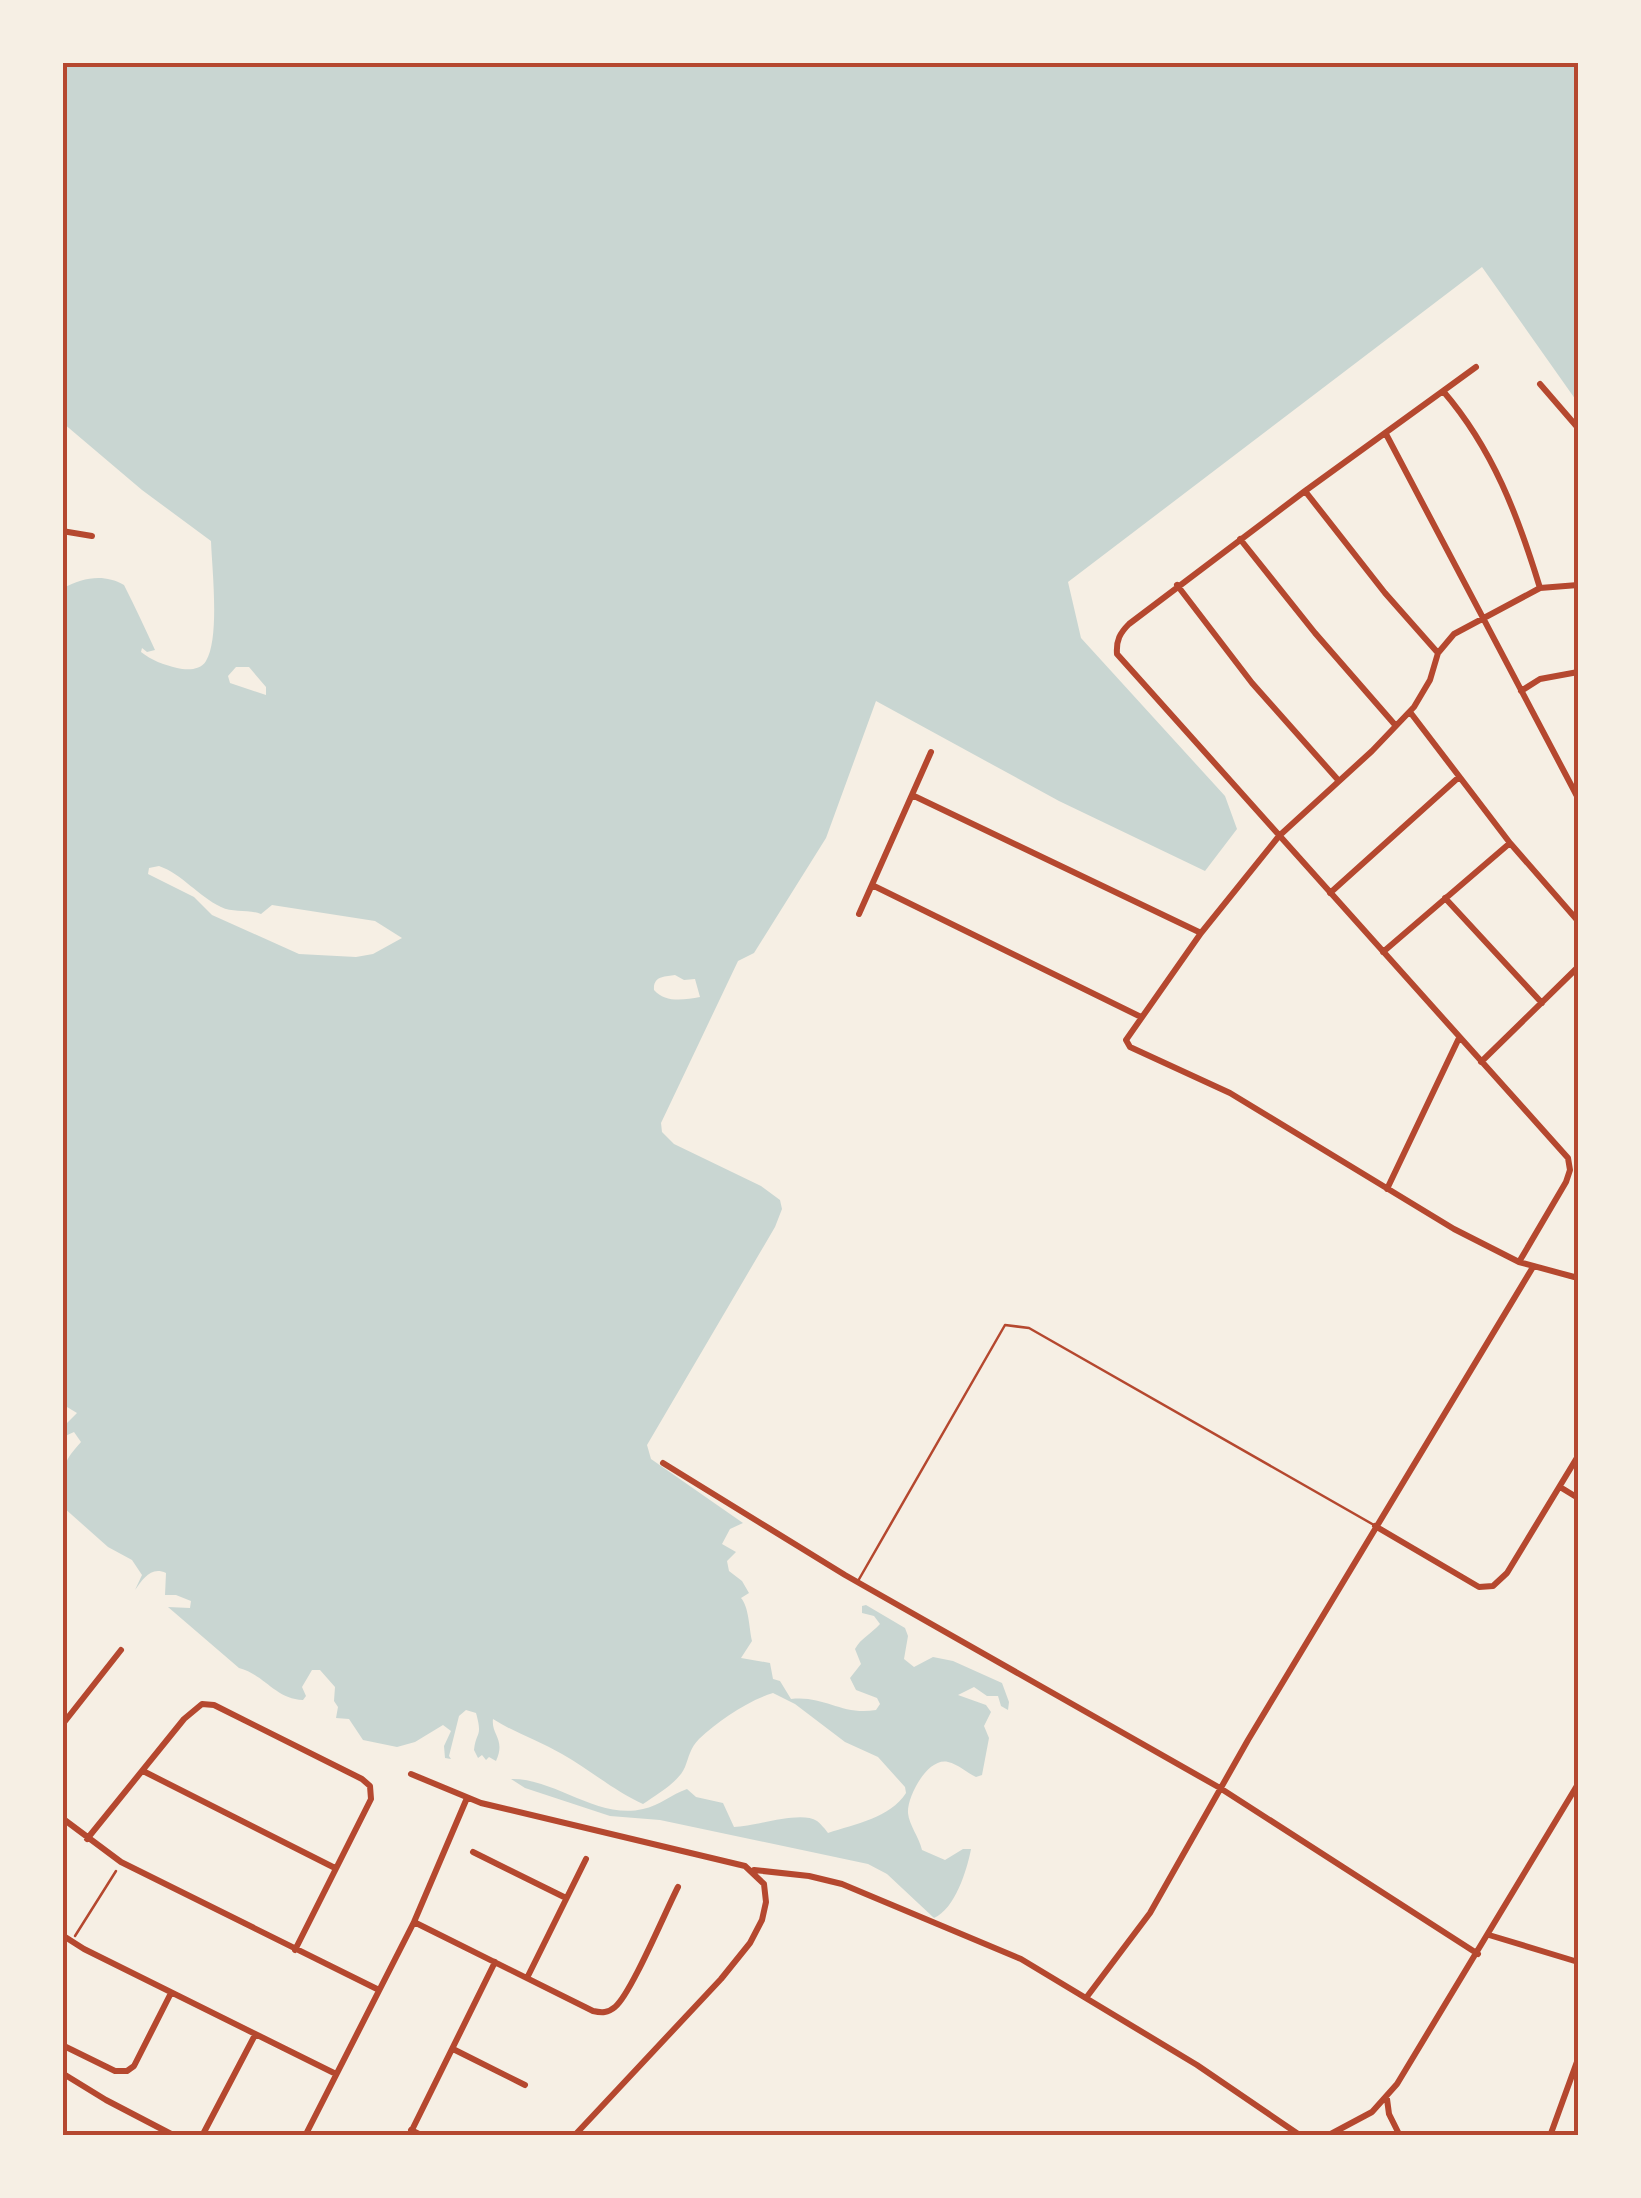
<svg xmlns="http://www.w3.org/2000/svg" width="1641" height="2198" font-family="Jost,sans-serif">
	<rect width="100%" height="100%" fill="#f6efe4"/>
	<path fill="#c9d6d2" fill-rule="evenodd" d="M63 63H1578V403L1482 267 1068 582 1081 638 1225 796 1237 829 1205 871 1059 801 876 701 826 838 754 953 738 961 661 1123 662 1132 674 1144 761 1186 780 1200 782 1209 775 1227 647 1445 651 1459 743 1523 730 1529 722 1544 736 1552 727 1561 729 1571 742 1581 749 1593 741 1598C749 1607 749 1628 752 1641L741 1658 770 1663 773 1679 780 1681 791 1699C824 1695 842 1716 876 1710L880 1704 877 1698 856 1690 850 1678 861 1664 855 1649C861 1638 871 1634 880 1624L874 1616 862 1613V1606L866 1605 905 1628 908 1636 904 1659 914 1667 933 1657 953 1661 1002 1683 1009 1702 1008 1710 1001 1706 998 1696H987L974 1687 958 1695 986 1705 991 1712 984 1726 989 1738 982 1775 976 1777C967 1773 958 1764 948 1762 928 1757 907 1796 908 1813 909 1825 919 1837 922 1850L945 1860 963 1849H971C967 1870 955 1909 934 1918L887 1874 868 1864 660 1820 610 1816 525 1788 511 1779C555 1778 598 1820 643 1809 659 1806 672 1794 687 1789L696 1797 723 1803 734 1827C754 1827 800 1810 817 1821 819 1822 827 1831 828 1833 855 1824 890 1818 906 1793L905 1787 878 1757 845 1742 795 1704 773 1693C747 1701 718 1721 699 1739 690 1748 689 1757 685 1767 679 1782 656 1795 643 1804 614 1791 589 1769 562 1754 539 1741 515 1733 493 1719 491 1735 506 1739 496 1761L489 1757 486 1760 482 1755 478 1758 474 1750C476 1731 483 1738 476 1713L466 1710 459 1716 449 1756 451 1759 445 1758 444 1746 451 1731 443 1725 415 1742 397 1747 363 1740 349 1719 336 1718 338 1707 334 1701 335 1687 320 1670H312L302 1687 306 1696 303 1700C275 1699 265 1675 239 1668L168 1607 190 1608 191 1601 176 1595H165L166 1573C151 1566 143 1579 135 1590L142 1575 132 1560 108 1547 63 1507C63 1473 58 1467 81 1442L74 1432 63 1437V1427L77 1413 62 1404 63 588C83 578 103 573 124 585 135 607 145 628 155 650L147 652 142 648 141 652C151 660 164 665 177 668 186 670 200 671 206 661 220 638 212 569 211 541L142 490 63 423ZM236 667H249L266 687V695L230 683 228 676ZM159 866C182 874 198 896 221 907 233 913 248 909 261 914L272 905 375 921 402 938 373 954 356 957 299 954 212 915 194 897 148 874 149 868ZM675 975 684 980 695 979 700 997C684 1000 665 1003 654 990 653 975 666 977 675 975Z"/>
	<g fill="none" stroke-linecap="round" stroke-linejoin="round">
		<path stroke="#b5482f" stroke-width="2.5" d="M75 1936 116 1871"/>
		<path stroke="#b5482f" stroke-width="2.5" d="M858 1581 1005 1325 1029 1328 1374 1525"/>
		<path stroke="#b5482f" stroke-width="6" d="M1476 367 1443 391C1493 449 1518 516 1540 588
			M1540 384 1578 428
			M1386 434 1578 798
			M1305 491 1443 391
			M62 531 92 536
			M1240 539 1315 633 1396 726
			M1177 585 1252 683 1339 781
			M1578 585 1540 588 1454 634 1438 653 1430 680 1414 707 1372 751 1279 836 1201 933 1126 1040 1130 1047 1230 1093 1454 1229 1519 1262 1578 1278
			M1438 653 1385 593 1305 491 1129 624C1120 633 1116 640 1117 654L1568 1158 1570 1170 1566 1182 1519 1262
			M1521 691 1540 679 1578 672
			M1410 712 1510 843 1578 921
			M912 795 1201 933
			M872 885 1141 1017
			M1330 893 1459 777
			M1445 898 1542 1003
			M859 914 931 752
			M1383 952 1510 843
			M1481 1062 1578 967
			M1387 1189 1459 1038
			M663 1463 845 1575 1220 1788 1478 1954
			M1560 1487 1578 1498
			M1375 1526 1479 1587 1493 1586 1507 1573 1578 1456
			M62 1725 121 1650
			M143 1771 335 1868
			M411 1774 481 1803 745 1866 764 1884 766 1902 762 1920 750 1943 721 1979 574 2136
			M62 1818 121 1862 377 1989
			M87 1839 184 1719 202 1704 214 1705 362 1779 370 1786 371 1799 295 1950
			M473 1852 566 1898
			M754 1870 809 1876 842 1884 1021 1959 1197 2065 1301 2136
			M414 1922 593 2011C602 2013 608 2013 615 2007 631 1994 666 1910 678 1887
			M62 1935 84 1949 336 2074
			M1489 1935 1578 1962
			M527 1978 586 1859
			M1086 1998 1150 1913 1248 1740 1533 1267
			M62 2045 115 2071H127L134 2066 171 1993
			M453 2049 525 2085
			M62 2073 106 2100 175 2136
			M1387 2099 1389 2114 1400 2136
			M411 2130 423 2136
			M202 2136 255 2035
			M305 2136 414 1922 467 1798
			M409 2136 495 1962
			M1327 2136 1372 2112 1397 2084 1578 1784
			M1550 2136 1578 2059"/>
	</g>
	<rect width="1641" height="2198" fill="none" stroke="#f6efe4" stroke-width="130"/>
	<rect x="65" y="65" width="1511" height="2068" fill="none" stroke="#b5482f" stroke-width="4"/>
</svg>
